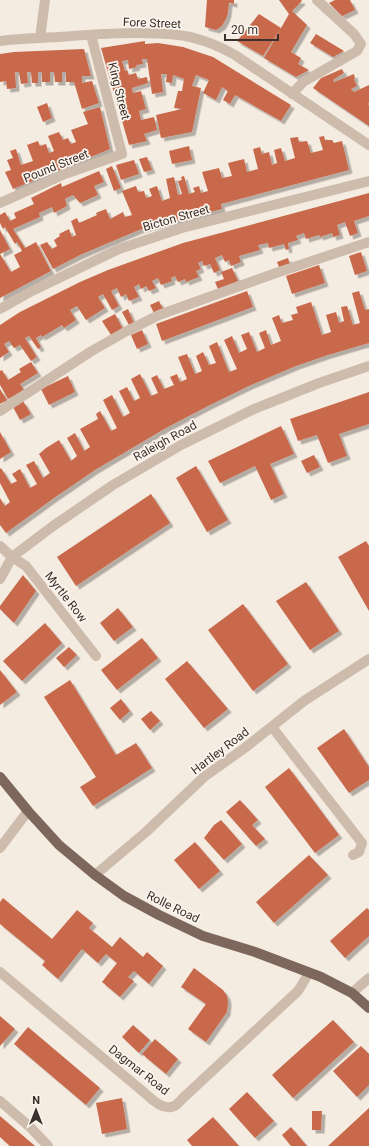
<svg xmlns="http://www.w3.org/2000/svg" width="369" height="1146" font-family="Roboto,sans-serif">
	<defs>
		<filter id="shadow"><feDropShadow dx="3.5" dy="3.5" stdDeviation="0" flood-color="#0004"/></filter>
	</defs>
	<rect width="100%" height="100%" fill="#f4ebe1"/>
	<path fill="#c8694b" filter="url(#shadow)" d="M207 0H234V4L229 3 228 13 226 19 222 26 216 30 205 27Z
		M279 0H301L302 1 292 11 307 25 291 52 301 58 298 64 309 70 296 77 264 58 289 14Z
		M335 0H350L355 10 342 16 329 3Z
		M259 14 281 28 263 56 237 41Z
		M316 34 344 51 333 57 310 43Z
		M145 41V44L158 43 183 47 213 57 291 105 281 121 235 95 230 104 223 100 228 91 222 87 216 100 203 93 209 80 196 75 192 86 201 88 192 132 161 138 156 115 182 109 174 108 178 91H182L184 79 173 75 172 83 166 82 167 74H161L163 92 152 94 147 59H142L143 64 136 65 137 67 129 69 128 60 122 61 125 71 127 70 129 75 136 73 138 79 147 77 148 83 132 88 133 93 141 91 146 109 139 111 141 120 154 117 157 130 144 134 147 141 129 145 101 48Z
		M84 49 91 76H82V83L92 81 99 103 82 109 74 82H66V72H62V82H55L54 72H50V82H42V72H38V83H32L31 72H27L28 83 21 84 19 72H15L16 88 7 89 6 81 0 82V54L14 52Z
		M342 69 344 73 333 80 334 82 354 74 355 79H354L357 86 351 89 354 92 369 85V103L367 104 369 105V126L313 88 321 78Z
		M47 103 52 118 43 122 37 107Z
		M100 107 110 149 13 189 5 172 11 170 7 160 13 158 10 151 16 149 21 165 33 161 27 145 38 141 40 146 46 144 49 153 54 151 48 136 59 132 63 140 68 138 71 144 76 142 71 130 88 124 83 112Z
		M324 136 325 140H332L334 143 342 141 349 170 221 204 222 209 139 230 80 255 53 269 40 245 47 242 52 249 57 246 54 240 60 236 59 234 69 229 72 237 76 235 71 221 77 218 79 223 97 215 96 213 106 209 110 219 123 212 125 217 132 215 122 191 136 186 138 192 144 191 146 198 152 196 149 189 157 186 162 201 170 198 166 179 174 177 178 195 182 194 178 181 182 180 181 177 184 176 189 194 195 192 193 188 199 186 201 193 208 191 202 172 219 168 222 178 232 176 228 163 244 159 247 172 258 169 253 149 260 147 262 154 269 152 272 165 277 163 274 150 281 148 285 161 295 158 290 138 298 137 299 142 307 141 311 153 323 150 319 137Z
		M189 146 192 160 172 164 169 151Z
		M147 157 152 170 144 172 139 159Z
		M134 160 139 174 121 180 116 165Z
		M112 166 121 188 114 191 106 169Z
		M99 171 104 182 94 186 98 195 80 203 73 195 65 199 67 206 54 213 52 207 39 213 40 217 13 229 25 248 36 242 51 271 0 298V230L10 249 0 254 11 272 20 267 14 255 22 251 17 242 15 244 5 227 3 229 0 223V215L5 212 10 221 16 218 14 213 34 204 31 198 61 183 62 187Z
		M369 193V216L354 221 358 233 350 236 345 222 337 225 340 235 333 237 332 233 320 237 319 235 306 239 304 233 296 236 298 240 288 243 289 249 286 250 284 244 269 248 268 243 258 245 260 250 239 256 241 262 231 266 229 260 225 262 222 255 215 258 220 270 214 273 210 264 204 266 202 261 198 263 201 269 196 271 199 277 186 282 185 279 178 282 175 276 171 278 172 281 161 285 158 278 152 281 156 288 149 291 146 286 141 289 139 284 134 287 139 297 129 301 126 294 121 297 117 288 111 291 119 306 112 310 103 294 98 297 105 308 86 320 77 306 70 310 76 320 64 328 62 325 42 337 41 335 36 338 41 347 38 349 29 336 25 338 37 357 31 361 20 345 14 348 9 341 4 344 9 352 0 358V325L20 312 80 282 108 270 183 243Z
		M361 252 367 271 355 275 349 256Z
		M288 258 290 264 279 267 277 262Z
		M319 265 325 283 292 294 286 276Z
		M232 268 238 281 218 289 215 282 224 279 221 272Z
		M247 291 253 307 162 341 156 324Z
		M359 291 365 310 369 309V343L328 355 296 366 251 385 208 406 166 428 95 470 54 498 6 533 0 525V498L5 506 10 502 0 483V469L1 468 11 484 17 481 12 474 20 469 30 488 37 484 26 465 34 461 43 478 50 473 39 454 46 448 59 440 71 461 77 456 67 438 75 433 84 451 90 447 80 429 98 419 96 414 100 411 111 431 117 428 103 400 112 395 123 417 130 413 119 391 127 387 134 401 140 398 131 379 140 374 151 396 158 393 151 378 157 375 164 389 174 385 170 377 177 374 180 382 187 379 178 357 187 354 195 374 202 371 196 356 203 352 209 365 216 363 209 346 217 342 229 372 237 369 224 340 232 336 239 353 247 349 241 335 249 332 257 352 265 348 259 333 266 330 271 345 281 341 272 318 279 315 282 323 293 320 291 315 298 313 296 307 311 302 322 335 331 332 326 315 336 312 339 323 344 321 341 307 347 306 353 325 360 323 352 293Z
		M159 301 163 309 154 313 150 305Z
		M128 309 134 323 129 325 122 312Z
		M115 314 123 329 111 335 102 321Z
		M142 330 148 344 137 349 131 335Z
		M31 362 38 373 20 384 24 390 8 399 0 385V371L2 370 8 380 21 372 19 369Z
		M68 376 75 392 49 405 41 389Z
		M0 389 7 400 0 404Z
		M369 392V424L339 434 347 456 328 463 317 435 298 441 290 419Z
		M23 401 31 414 20 420 13 407Z
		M281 426 294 454 270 464 284 494 271 500 255 466 220 483 208 461Z
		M0 432 11 452 0 459Z
		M314 455 320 467 307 473 301 461Z
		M196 466 228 520 207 532 176 478Z
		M151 494 170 523 76 586 57 557Z
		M366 541 369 546V611L338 557Z
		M23 575 36 591 14 623 0 609V606Z
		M306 582 339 631 310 650 276 601Z
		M243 604 288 664 253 691 208 630Z
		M118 608 133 627 114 641 100 623Z
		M45 623 62 643 22 681 3 661Z
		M142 638 158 658 117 690 101 670Z
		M69 647 77 655 64 667 56 658Z
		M187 661 228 709 204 728 165 679Z
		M0 670 17 692 0 705Z
		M70 680 116 755 136 743 152 768 93 806 80 787 96 777 44 697Z
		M121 699 130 711 120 720 110 708Z
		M151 711 160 721 150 730 141 719Z
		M344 729 369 767V780L349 793 317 748Z
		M289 768 339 835 315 853 265 787Z
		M240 800 258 820 252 825 265 839 256 846 226 812Z
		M221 820 242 844 224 860 204 838 214 825Z
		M195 842 220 871 199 889 174 860Z
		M309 855 328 875 274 923 256 902Z
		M3 898 52 939 77 910 93 923 89 928 112 947 120 937 143 957 147 952 163 966 149 984 134 971 128 977 134 981 120 997 102 982 117 963 106 954 98 963 82 949 58 979 42 965 45 961 0 924V902Z
		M367 908 369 910V936L345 958 330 941Z
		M194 968 223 990 227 996 228 1002 227 1012 206 1042 188 1029 206 1004 181 987Z
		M0 1016 15 1029 0 1046Z
		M333 1020 354 1042 293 1098 272 1075Z
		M133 1025 150 1040 139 1053 122 1037Z
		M28 1027 100 1088 86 1105 14 1044Z
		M155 1039 178 1059 166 1074 142 1054Z
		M361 1046 369 1054V1085L357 1097 333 1071Z
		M247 1092 274 1121 255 1138 229 1109Z
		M122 1098 127 1129 102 1134 96 1103Z
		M369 1108V1146H328Z
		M312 1111H322L321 1130H312Z
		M0 1116 35 1146H10L0 1137Z
		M213 1117 239 1146H192L187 1140Z
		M291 1127 307 1146H291L282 1135Z"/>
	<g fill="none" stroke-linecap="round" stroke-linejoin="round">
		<path stroke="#cdbbac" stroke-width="10" d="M40 38 45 0
			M0 41C19 38 39 38 58 37 97 34 139 31 178 35 198 37 217 45 235 55L369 145
			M292 94 303 82 357 51 361 44 354 34 317 0
			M0 203 65 174 122 154 91 35
			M0 309 32 291 119 249 182 228 369 181
			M0 411 90 352 125 332 159 315 276 273 369 242
			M0 546 12 557 26 566 96 656
			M0 579 12 557 53 526 113 485 181 445 252 410 319 383 369 366
			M272 727 362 843 359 852 353 855
			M0 848 28 811
			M95 875 146 832 204 777 246 747 304 701 369 659
			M0 972 140 1089C149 1096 162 1112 174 1106 177 1105 180 1101 182 1099L298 991 309 973
			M352 993 369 978
			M0 1101 30 1127 48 1146"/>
		<path stroke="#7d675c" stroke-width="10" d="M0 777 28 811 59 845 95 875 124 896 159 915 203 936 255 952 321 977 352 993 369 1008"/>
	</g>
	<g text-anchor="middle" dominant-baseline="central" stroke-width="3.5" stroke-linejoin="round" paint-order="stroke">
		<g font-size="12" fill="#3b302b" stroke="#fbf5ee">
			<text transform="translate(152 23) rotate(2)">Fore Street</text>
			<text transform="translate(119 91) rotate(76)">King Street</text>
			<text transform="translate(56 166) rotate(-22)">Pound Street</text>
			<text transform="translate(176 218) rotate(-16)">Bicton Street</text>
			<text transform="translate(165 441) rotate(-29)">Raleigh Road</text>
			<text transform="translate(66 597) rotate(52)">Myrtle Row</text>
			<text transform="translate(220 751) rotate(-37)">Hartley Road</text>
			<text transform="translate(173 907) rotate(26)">Rolle Road</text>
			<text transform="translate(139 1070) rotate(38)">Dagmar Road</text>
		</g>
	</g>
	<g transform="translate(36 1110)" stroke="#fbf5ee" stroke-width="3" paint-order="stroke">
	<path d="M0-3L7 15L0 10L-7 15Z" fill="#3b302b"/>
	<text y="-6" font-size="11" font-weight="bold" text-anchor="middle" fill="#3b302b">N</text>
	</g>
	<path d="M225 34v6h53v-6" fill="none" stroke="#3b302b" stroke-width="2"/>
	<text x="231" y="34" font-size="12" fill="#3b302b" stroke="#fbf5ee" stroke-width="3" paint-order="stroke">20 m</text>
</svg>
